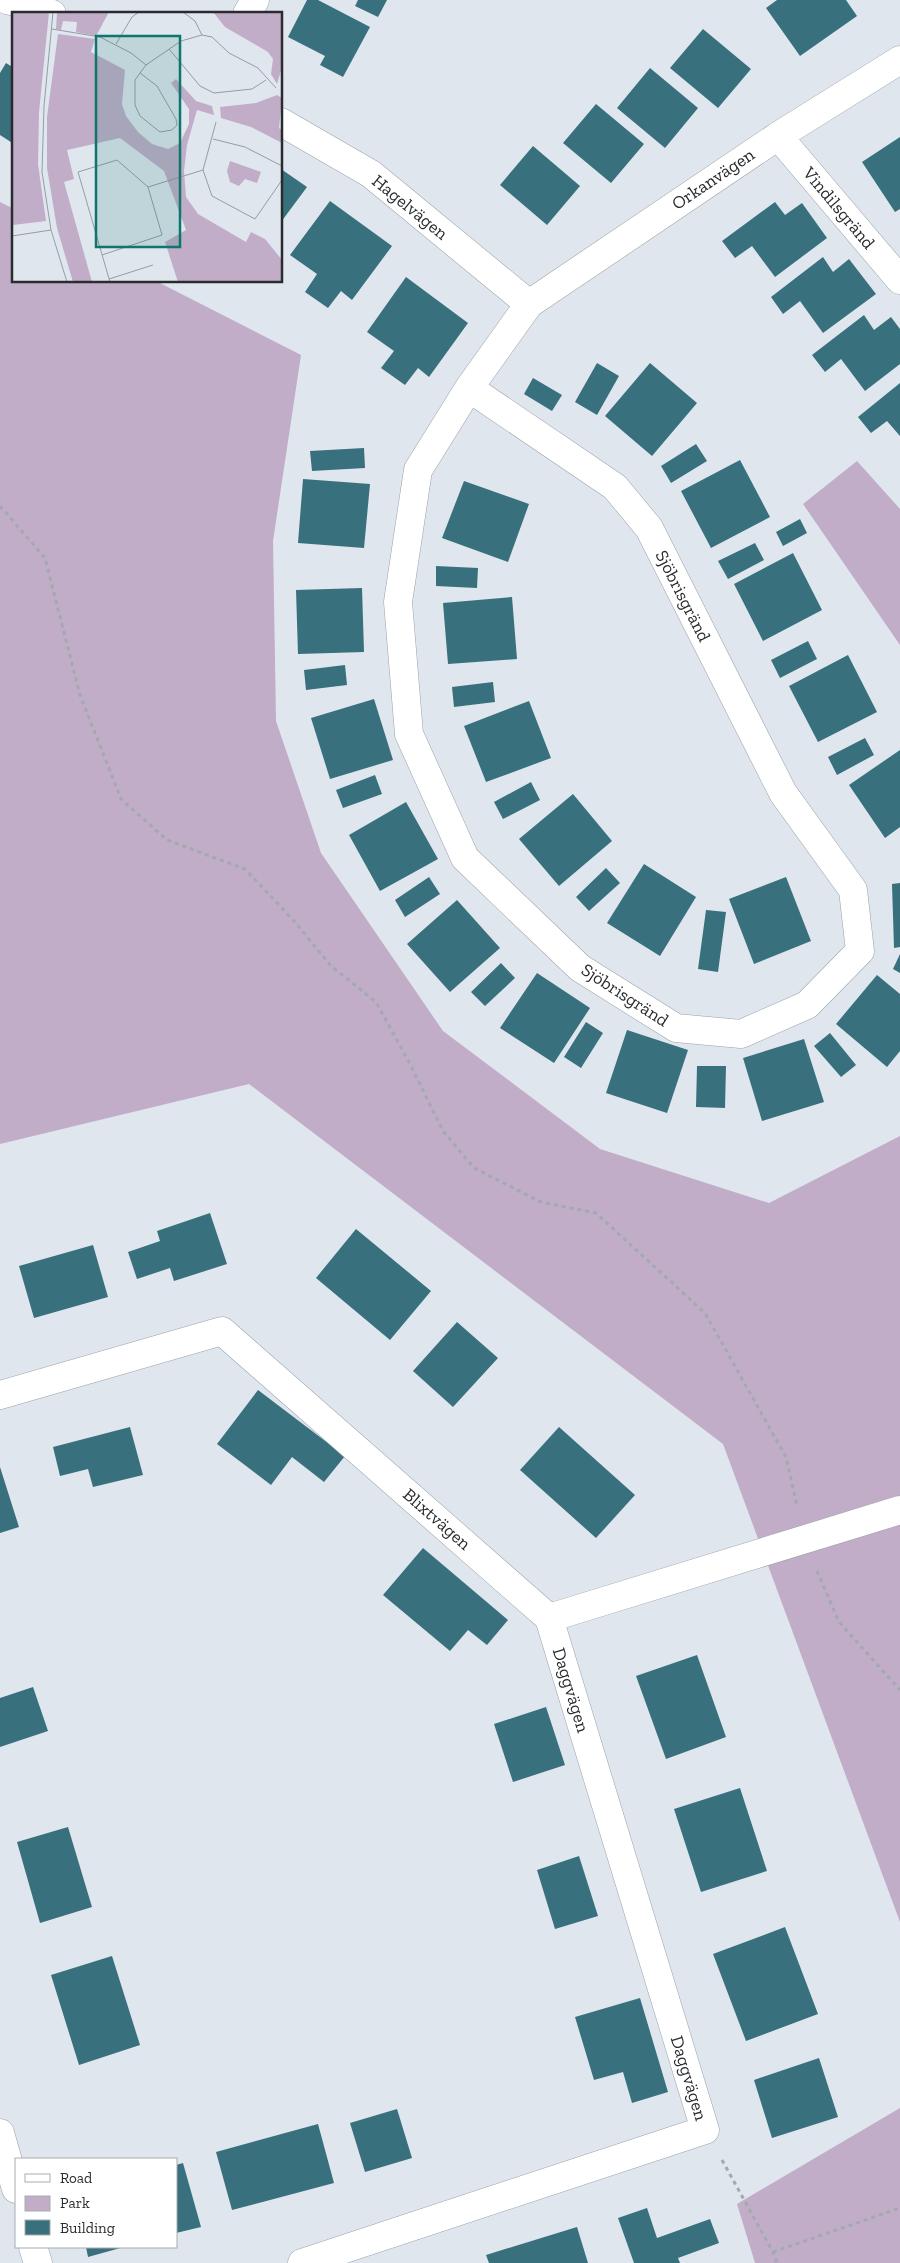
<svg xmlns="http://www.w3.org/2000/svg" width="900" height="2263" font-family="'Zilla Slab',serif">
	<rect width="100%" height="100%" fill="#dfe6ee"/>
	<path fill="#c2adc8" d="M0 202 14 209V281H156L301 355 273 541 276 721 321 853 443 1031 600 1149 769 1203 900 1136V1922L723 1444 249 1084 0 1144Z
		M857 461 900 509V645L803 504Z
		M900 2108V2263H755L737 2204Z"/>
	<path fill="#38707d" d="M307 0H318L370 27 343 77 320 65 325 56 288 37Z
		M358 0H387L378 17 355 6Z
		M777 0H846L857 16 800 56 766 8Z
		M703 29 751 69 718 108 670 68Z
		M6 63 14 68V144L0 135V73Z
		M650 68 698 108 665 148 617 108Z
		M596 104 644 144 611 183 563 143Z
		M900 137V209L895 212 862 162Z
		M533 146 580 186 547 225 500 185Z
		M281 169 307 187 281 222Z
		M330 201 392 246 352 300 341 291 328 308 305 292 317 274 290 255Z
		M775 202 785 215 802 203 827 238 775 277 752 246 735 258 722 241Z
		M823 257 833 272 849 259 876 294 823 333 800 301 783 314 771 297Z
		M406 277 468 323 429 377 418 368 405 385 381 368 394 351 367 332Z
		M864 315 874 330 891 317 900 329V364L865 391 841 359 825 372 812 355Z
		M597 363 619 376 597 415 575 402Z
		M650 363 697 403 652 456 605 416Z
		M533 378 562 395 552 411 524 394Z
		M900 383V436L887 421 871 433 858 417Z
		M696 444 707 461 671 483 661 466Z
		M364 448 365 468 312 471 310 451Z
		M740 460 770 517 711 548 681 491Z
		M303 479 370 484 364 548 298 543Z
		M464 481 529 504 508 562 442 538Z
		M800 519 807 533 783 546 776 532Z
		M755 543 764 560 728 579 718 561Z
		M793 553 822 610 763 641 734 584Z
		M436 566 478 568 477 588 436 586Z
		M362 588 364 652 298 654 296 590Z
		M512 597 517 659 448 664 443 603Z
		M808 641 817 659 780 678 771 660Z
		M848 655 877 712 818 742 789 686Z
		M345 665 347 685 306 690 304 670Z
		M493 682 495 702 454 707 452 687Z
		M374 699 393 760 330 779 311 718Z
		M529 701 551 758 486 782 464 726Z
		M865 738 874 755 837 775 828 757Z
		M900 750V827L885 838 849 785Z
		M375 775 382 794 343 808 336 790Z
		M531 782 540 800 503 819 494 802Z
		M573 794 612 841 559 886 519 839Z
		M406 802 438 859 380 891 349 835Z
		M644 864 696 897 660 956 607 923Z
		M606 868 620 883 589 911 576 897Z
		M429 877 440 894 405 917 395 900Z
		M786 877 811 941 754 964 729 899Z
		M900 883V947L894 948 892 884Z
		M457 900 500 948 450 992 407 944Z
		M706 910 726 912 718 972 698 969Z
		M900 954V973L893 969Z
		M501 963 515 978 485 1006 471 992Z
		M537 973 590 1008 554 1063 500 1028Z
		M877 975 900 994V1051L887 1067 836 1024Z
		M586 1022 603 1033 581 1068 564 1057Z
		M627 1030 688 1050 667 1113 606 1093Z
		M830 1033 856 1065 841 1077 814 1046Z
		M804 1039 824 1102 762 1121 743 1058Z
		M697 1066H726L725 1108 696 1107Z
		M210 1213 227 1264 174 1281 170 1268 137 1279 128 1252 160 1241 157 1231Z
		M356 1229 431 1291 390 1340 316 1278Z
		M93 1245 108 1297 34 1318 19 1266Z
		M457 1322 498 1358 453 1407 413 1371Z
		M258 1390 345 1456 324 1482 292 1457 271 1485 217 1444Z
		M130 1427 143 1475 93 1487 88 1469 60 1476 53 1447Z
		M559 1427 635 1495 596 1538 520 1470Z
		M0 1467 19 1527 0 1533Z
		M423 1548 508 1620 487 1645 468 1630 450 1651 383 1595Z
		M697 1655 726 1737 666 1759 636 1676Z
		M33 1687 48 1731 0 1747V1698Z
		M546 1707 565 1765 513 1782 494 1724Z
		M740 1788 767 1871 701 1892 674 1809Z
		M68 1827 92 1907 40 1923 17 1842Z
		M579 1856 598 1916 555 1929 537 1870Z
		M785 1927 818 2014 746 2041 713 1954Z
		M112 1956 140 2045 79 2065 51 1975Z
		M640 1998 668 2092 632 2103 623 2072 594 2080 575 2017Z
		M819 2058 838 2117 772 2138 754 2080Z
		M397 2109 412 2158 365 2172 350 2123Z
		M318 2124 334 2183 232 2210 216 2152Z
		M183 2163 201 2227 176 2233V2165Z
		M647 2208 657 2238 710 2219 719 2243 678 2258 680 2263H634L618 2218Z
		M577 2227 588 2263H489L486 2255Z
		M86 2247H124L88 2257Z"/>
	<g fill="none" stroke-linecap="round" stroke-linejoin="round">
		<g stroke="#9ba2aa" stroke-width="29">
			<path id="street" d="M7 0 34 6 52 14
				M247 14 255 0
				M281 122 371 174 529 304
				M778 136 900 280
				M469 388 615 487 649 528 783 793 853 890 860 951 807 1005 741 1034 676 1028 580 968 465 858 409 734 398 602 418 470 469 388 529 304 778 136 900 60
				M0 1395 222 1331 549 1618 900 1510
				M0 2133 16 2189
				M33 2247 38 2263
				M302 2263 705 2130 549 1618"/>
		</g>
		<path stroke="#a3a9af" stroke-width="3" stroke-dasharray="4 4" stroke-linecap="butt" d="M0 506 45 558 80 695 121 799 167 840 245 869 295 922 331 966 376 1002 410 1064 443 1131 474 1168 541 1202 596 1213 705 1313 786 1457 797 1506
			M817 1571 839 1622 900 1690
			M722 2160 773 2252 777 2263
			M773 2252 900 2208"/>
		<use href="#street" stroke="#fff" stroke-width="28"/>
	</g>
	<g text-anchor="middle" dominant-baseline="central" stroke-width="5" stroke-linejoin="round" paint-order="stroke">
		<g font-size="18" fill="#292c2f" stroke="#fff">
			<text transform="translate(713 179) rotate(-34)">Orkanvägen</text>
			<text transform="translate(410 207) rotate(39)">Hagelvägen</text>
			<text transform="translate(839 208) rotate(50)">Vindilsgränd</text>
			<text transform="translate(683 596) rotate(63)">Sjöbrisgränd</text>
			<text transform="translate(625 995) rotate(33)">Sjöbrisgränd</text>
			<text transform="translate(437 1519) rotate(41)">Blixtvägen</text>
			<text transform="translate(571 1690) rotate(73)">Daggvägen</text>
			<text transform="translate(689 2078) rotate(73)">Daggvägen</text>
		</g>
	</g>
	<g transform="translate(12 12)">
		<rect width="270" height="270" fill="#dfe6ee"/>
		<path d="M0 0H37L27 100 26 152 34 209 1 213ZM45 0H97L84 24 64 20 65 10 51 9 49 18 44 17ZM201 0H270V55L265 72 259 62 261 47 256 40 213 15ZM46 22 83 27 79 40 113 58 110 92 114 104 126 120 140 132 156 137 168 131 177 112V97L159 71 164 67 184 89 200 94 202 103 185 98 175 133 172 159 174 185 186 202 234 230 239 220 253 227 270 248V270H166L153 230 174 218 152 159 108 126 55 138 62 167 52 170 80 270H61L45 216 35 156V105ZM265 83 270 86 267 116 270 118V131L239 115 209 106 208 95 244 91ZM218 149 249 160 245 171 233 167 227 174 218 170 215 159Z" fill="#c2adc8"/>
		<path fill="none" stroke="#969ca2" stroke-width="1" d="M41 0 32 94 30 160 39 218 55 270M171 0 183 9 190 23M40 17 88 25 119 41 134 53M104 32 120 5 127 0M157 37 188 74 202 81 240 77 254 68M128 61 145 74 164 107 165 113 160 118 148 120 128 104 123 93V68L128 61 134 53 169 29 190 23 200 25 217 41 246 56 264 76M204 110 191 158 200 184 243 207 270 168M201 127 233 135 270 154M0 224 39 218M90 243 150 223 136 175M97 267 141 253M98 270 66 160 105 148 136 175 191 158"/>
		<path fill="#0f766e" fill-opacity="0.15" stroke="#0f766e" stroke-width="2.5" d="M84 24H168V235H84Z"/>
		<rect width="270" height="270" fill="none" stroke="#292c2f" stroke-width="2.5"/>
	</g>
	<rect x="15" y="2158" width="162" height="90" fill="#ffffff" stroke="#a9abac"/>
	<rect x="25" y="2174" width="25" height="8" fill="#ffffff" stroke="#a9abac"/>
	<text x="60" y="2183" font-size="15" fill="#292c2f">Road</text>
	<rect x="25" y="2196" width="25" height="15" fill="#c2adc8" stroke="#a9abac"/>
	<text x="60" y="2208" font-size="15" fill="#292c2f">Park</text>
	<rect x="25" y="2220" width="25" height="15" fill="#38707d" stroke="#a9abac"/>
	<text x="60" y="2233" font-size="15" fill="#292c2f">Building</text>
</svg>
